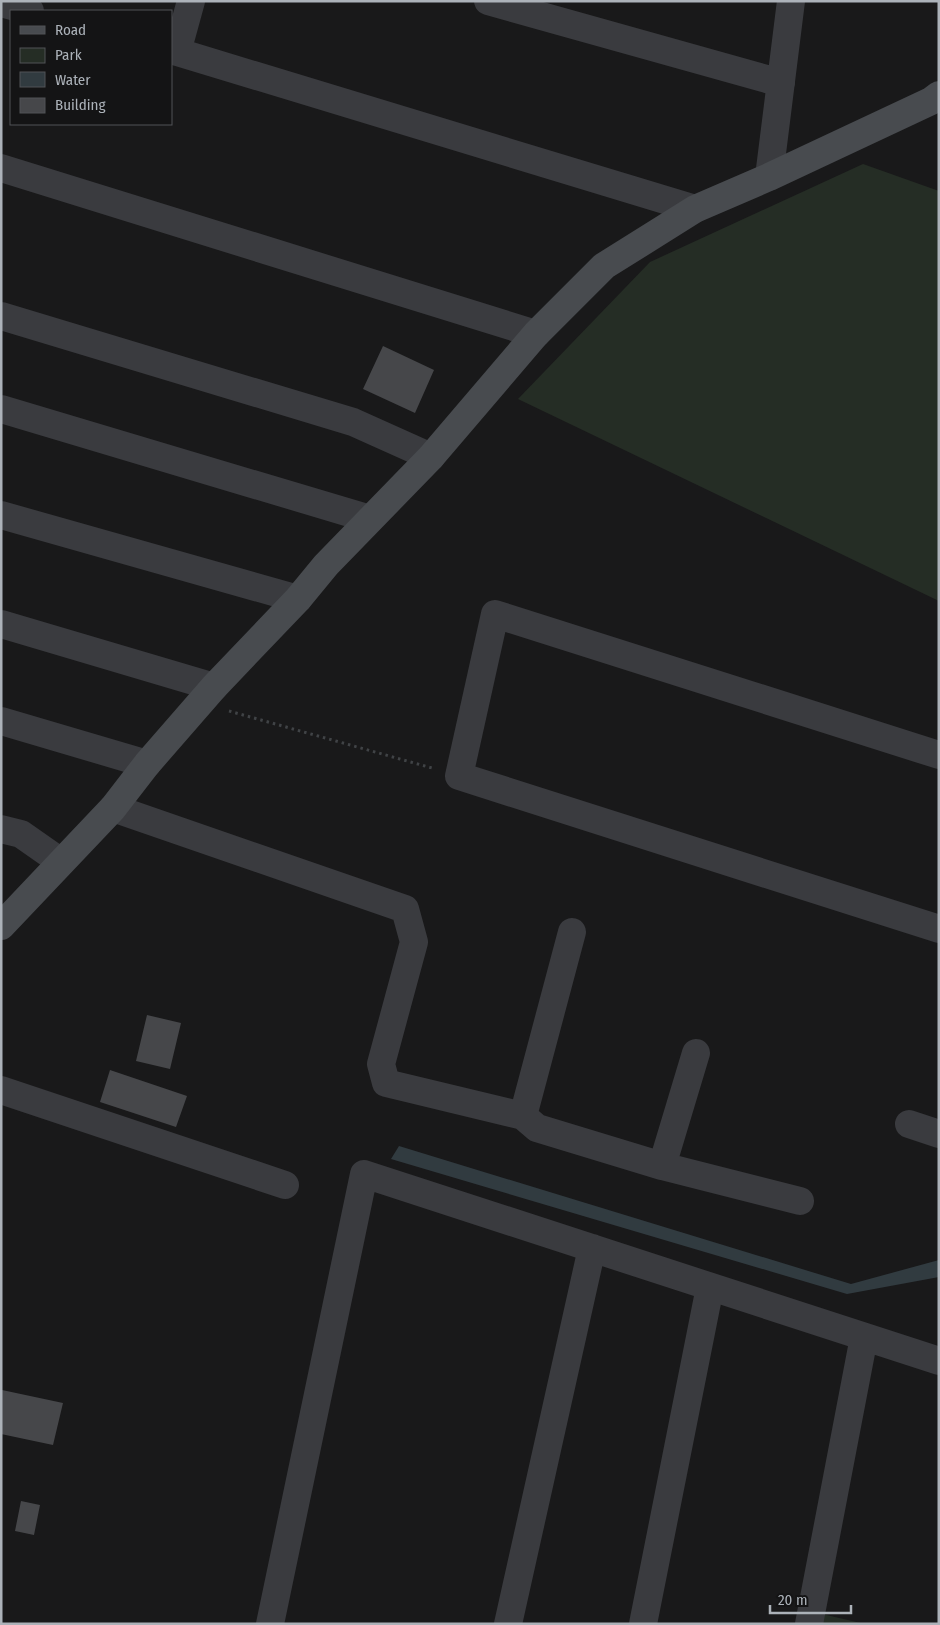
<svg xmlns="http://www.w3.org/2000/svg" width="940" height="1625" font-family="'Fira Sans Condensed',sans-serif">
	<rect width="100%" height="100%" fill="#19191a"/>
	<path fill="#252d25" d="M863 164 939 191V601L518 399 650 262Z
		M822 1614 865 1624H820Z"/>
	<path fill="#313b40" d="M399 1146 851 1284 939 1260V1277L847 1294 391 1159Z"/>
	<path fill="#46474a" d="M383 346 434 370 415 413 363 389Z
		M147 1015 181 1023 170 1069 136 1061Z
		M110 1070 187 1096 176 1127 100 1102Z
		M2 1390 63 1403 53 1445 1 1434Z
		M21 1501 40 1505 34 1535 15 1531Z"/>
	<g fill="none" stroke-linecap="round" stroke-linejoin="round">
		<path stroke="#404346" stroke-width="3" stroke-dasharray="2.5 4" stroke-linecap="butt" d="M229 711 432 768"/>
		<path stroke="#3a3b3f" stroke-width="28" d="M488 1 781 83
			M1 3 30 11
			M171 50 695 209
			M177 52 191 1
			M1 168 536 334
			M769 177 791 1
			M1 316 353 422 431 457
			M1 409 370 519
			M1 515 298 599
			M1 624 214 687
			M1 721 147 764
			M939 755 495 614 459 776 939 929
			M113 808 405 909 414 942 381 1064 386 1083 523 1116 537 1128 662 1166 800 1201
			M1 829 21 834 61 862
			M1 1090 285 1185
			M523 1116 572 932
			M909 1124 939 1134
			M662 1166 696 1053
			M270 1624 364 1174 939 1361
			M508 1624 592 1248
			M643 1624 710 1287
			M809 1624 864 1337"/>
		<path stroke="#484b4f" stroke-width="28" d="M1 926 113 808 147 764 214 687 298 599 326 565 431 457 536 334 604 266 695 209 769 177 931 101 939 95"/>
	</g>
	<rect width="940" height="1625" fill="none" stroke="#acb2b9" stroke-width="5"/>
	<rect x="10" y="10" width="162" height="115" fill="#141415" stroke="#515357"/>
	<rect x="20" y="26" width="25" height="8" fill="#484b4f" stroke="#515357"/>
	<text x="55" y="35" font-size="15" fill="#acb2b9">Road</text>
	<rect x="20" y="48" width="25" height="15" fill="#252d25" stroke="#515357"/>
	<text x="55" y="60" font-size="15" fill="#acb2b9">Park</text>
	<rect x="20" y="72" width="25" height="15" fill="#313b40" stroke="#515357"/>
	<text x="55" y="85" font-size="15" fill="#acb2b9">Water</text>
	<rect x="20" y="98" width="25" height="15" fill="#46474a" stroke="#515357"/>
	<text x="55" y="110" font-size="15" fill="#acb2b9">Building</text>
	<path d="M770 1605v8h81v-8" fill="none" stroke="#acb2b9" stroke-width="2.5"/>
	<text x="778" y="1605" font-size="15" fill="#acb2b9" stroke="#141415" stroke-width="4" paint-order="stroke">20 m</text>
</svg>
